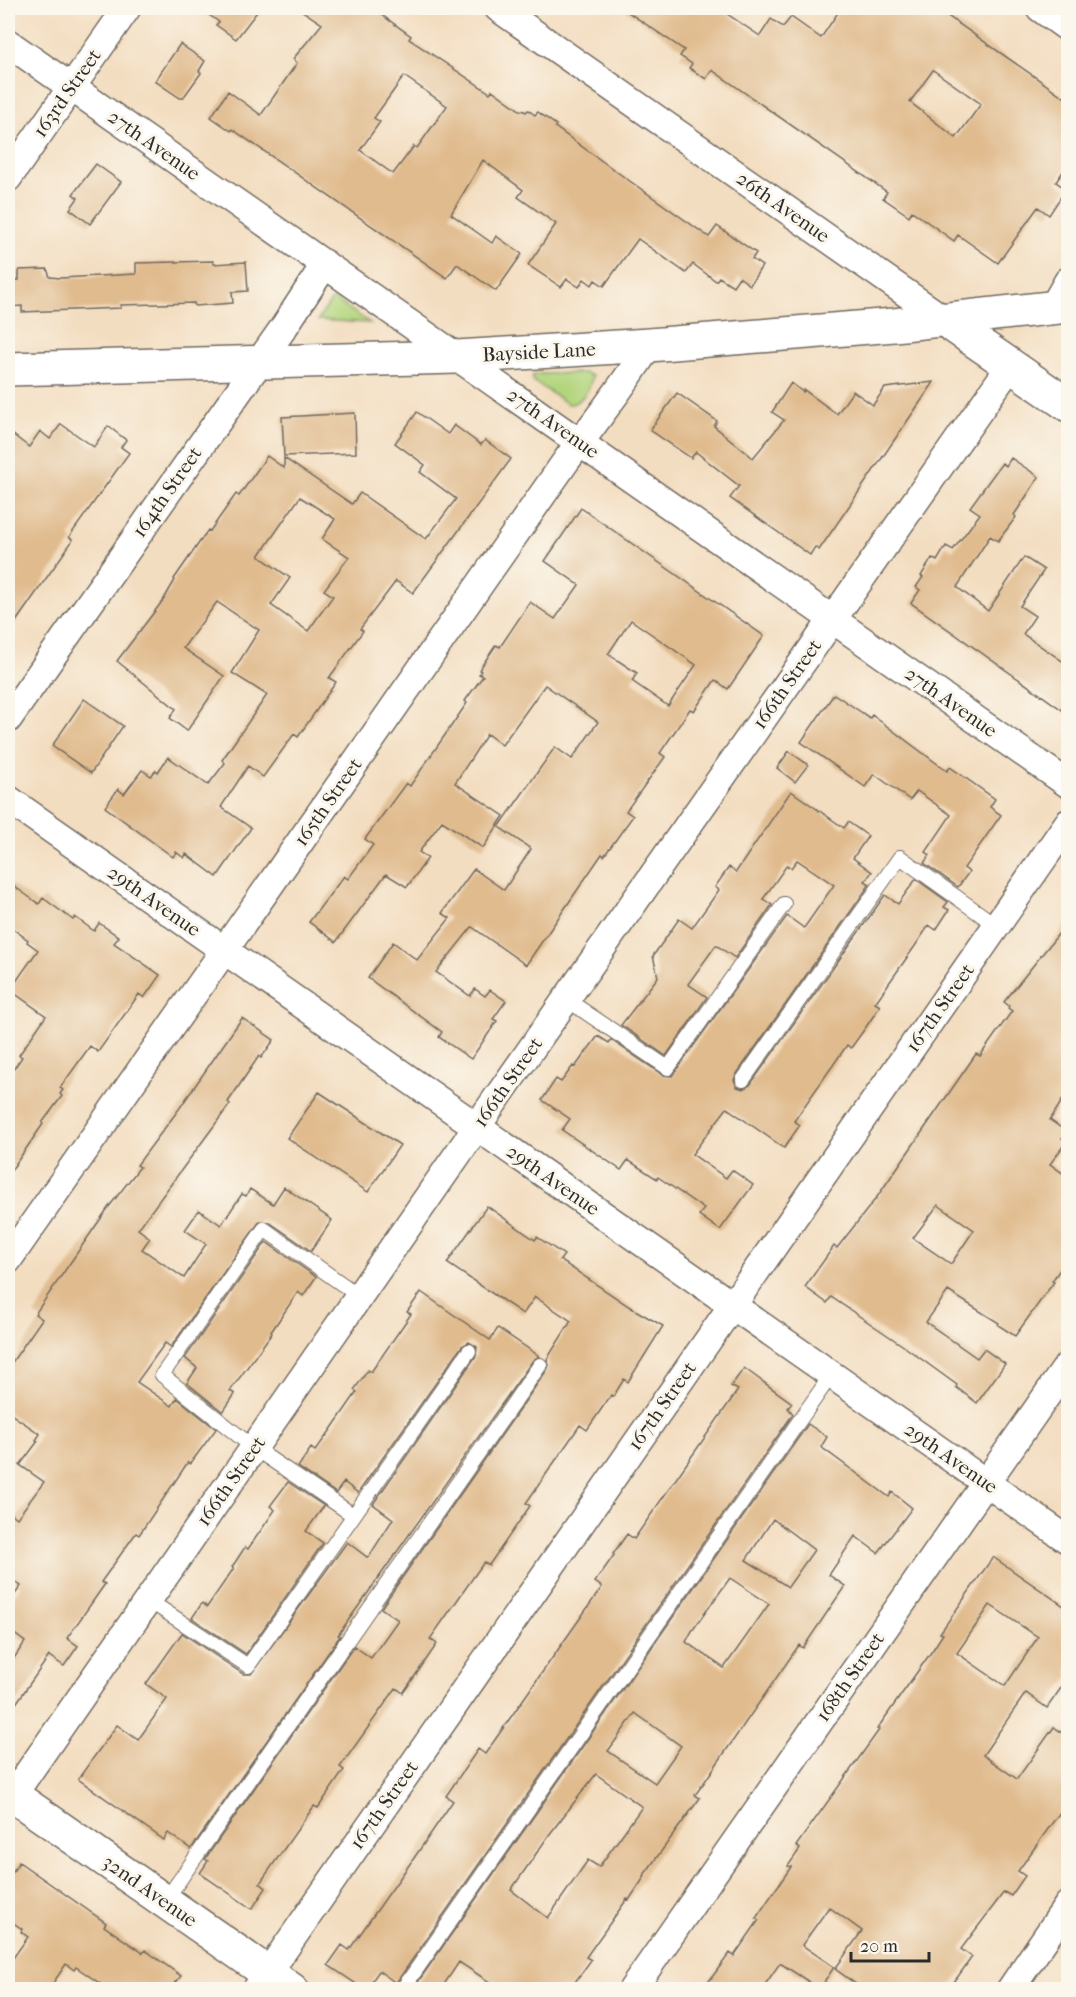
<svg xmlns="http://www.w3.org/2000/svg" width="1076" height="1997" font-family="'IM FELL French Canon',serif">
	<rect width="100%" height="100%" fill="#fbf7ec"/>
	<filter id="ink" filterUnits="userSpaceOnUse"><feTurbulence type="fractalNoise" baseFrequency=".0167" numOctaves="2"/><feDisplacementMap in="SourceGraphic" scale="12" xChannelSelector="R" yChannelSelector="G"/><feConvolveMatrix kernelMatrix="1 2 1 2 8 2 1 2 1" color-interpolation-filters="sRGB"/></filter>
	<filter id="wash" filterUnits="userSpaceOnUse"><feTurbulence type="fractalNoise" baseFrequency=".008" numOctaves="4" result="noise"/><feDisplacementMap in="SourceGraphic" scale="24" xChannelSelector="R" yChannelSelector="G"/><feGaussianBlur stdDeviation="1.35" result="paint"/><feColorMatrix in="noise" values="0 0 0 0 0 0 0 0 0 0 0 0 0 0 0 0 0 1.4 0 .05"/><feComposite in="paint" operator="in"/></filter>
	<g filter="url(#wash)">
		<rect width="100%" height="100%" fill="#f3ddc0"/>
		<path fill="#b2d57d" stroke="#6e8054" stroke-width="1.5" d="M333 298 370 323 318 320Z
			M585 373 592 376C591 387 581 405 568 404L533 381 532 378 535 374Z"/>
		<g id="blocks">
			<path fill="#e0bb8e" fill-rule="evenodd" d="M199 8H260L236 39 216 25 219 22Z
				M298 8H372L411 36 409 39 490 93 492 90 521 111 522 110 526 112 528 110 535 115 538 112 556 125 555 127 617 172 709 237 717 226 756 253 752 259 762 266 750 285 739 277 733 286 719 277 716 281 693 264 686 273 638 239 604 286 595 280 592 285 584 279 579 287 567 279 561 287 528 265 556 224 518 197 523 190 483 160 451 214 492 243 496 236 522 254 496 291 457 264 447 278 232 129 231 131 211 117 228 91 261 115 297 63 293 59 322 24ZM404 76 447 106 417 148 414 146 393 174 360 150 380 122 374 118Z
				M622 8H718L760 36 771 19 783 27 791 17 821 38 841 8H936L1068 100V164L1056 182 1066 189 1049 215 1038 207 998 263 958 235 954 241 912 211 909 216 883 198 887 192 712 70 706 79 689 68 692 64 680 56 684 50ZM933 70 981 104 956 138 910 102Z
				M180 44 205 61 199 71 201 73 183 98H180L155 81Z
				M96 164 121 182 90 224 70 209 78 198 73 194Z
				M213 261V264L246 262 248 291 232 292 233 303 195 306 194 303 121 305V308L22 312V306L8 307V287H10V280H19V270L47 269 50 277 60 278 136 274V263Z
				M934 382 819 550 815 547 810 555 730 498 739 486 696 452 691 458 650 430 677 393 717 421 714 426 753 458 784 420 772 412 791 383 803 392 804 390 837 414 853 391 873 405 885 388Z
				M417 412 448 434 454 425 481 445 485 440 511 459 413 593 396 581 360 629 363 631 329 678 336 682 298 737 294 734 263 777 248 766 221 807 251 828 217 877 186 854 184 858 176 852 173 857 105 807 118 789 124 794 142 770 151 776 156 770 158 772 168 757 208 785 225 763 222 760 267 695 232 673 259 630 217 602 183 648 224 676 187 731 170 718 176 709 117 661 164 599 175 580 174 579 208 530 210 531 236 494 239 496 267 456 284 468V458L352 504 360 493 426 539 456 499 420 472 425 465 395 443ZM300 497 335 519 322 539 349 557 324 590 333 596 308 631 271 605 290 578 259 556Z
				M355 413 356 453 284 456 282 417Z
				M61 424 94 447 108 426 126 440 121 447 129 453 69 537 73 540 8 633V431L29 447 40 431 50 439Z
				M1011 458 1039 477 1014 515 1016 517 998 541 990 536 957 587 988 611 1024 557 1044 570 1020 606 1035 616 1023 634 1068 665V714L911 603 920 590 916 587 923 577 921 576 932 558 937 561 946 546 953 550 980 514 970 507 1002 463 1006 466Z
				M581 508 764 636 728 689 715 680 694 711 690 709 660 753 665 757 626 811 633 816 604 856 602 854 526 965 472 927 436 972 470 996 475 989 485 996 490 990 506 1001 493 1019 497 1021 471 1059 439 1037 442 1032 368 978 393 942 417 960 450 918 442 913 474 869 504 890 531 849 499 827 555 747 572 759 598 722 545 685 502 745 487 734 455 783 504 816 483 848 442 821 419 852 428 858 407 887 386 874 336 942 309 922 344 876 348 879 373 845 365 839 406 783 410 786 467 703 465 701 483 676 479 674 481 671 479 670 496 645 500 647 530 602 555 619 579 585 545 561ZM631 620 696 665 668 706 632 681 637 673 608 654Z
				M834 694 870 718 872 715 947 771 950 767 995 799 990 807 1001 815 964 868 969 872 958 887 924 863 930 855 926 852 951 815 917 791 910 800 874 774 865 787 801 742Z
				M84 699 123 726 91 773 52 746Z
				M789 751 808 765 795 782 777 768Z
				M791 791 844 828 848 822 868 836 853 858 872 872 865 881 870 884 736 1075 734 1080 737 1087 743 1089 750 1085 885 895 898 904 916 879 948 902 944 907 949 910 936 930 929 925 915 946 875 1003 880 1006 866 1027 851 1048 847 1045 794 1121 800 1125 784 1148 727 1108 692 1154 726 1178 732 1170 753 1185 720 1230 699 1215 704 1209 658 1177 657 1179 628 1160 621 1170 562 1130 570 1119 542 1100 556 1079 561 1082 573 1066 575 1067 598 1036 609 1043 611 1040 663 1075 672 1076 787 916 804 928 834 885 797 860 791 868 787 865 763 899 772 905 735 958 716 945 688 984 707 997 666 1056 621 1025 658 977 653 956 679 919 692 928 719 890 715 887 729 867 736 872Z
				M8 882 39 904 43 898 73 920 75 917 94 931 99 923 119 937 114 943 160 975 144 998 139 994 98 1052 90 1046 60 1088 63 1090 60 1094 62 1096 42 1123 43 1124 8 1175V1077L22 1057 19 1055 46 1016 10 990 38 950 27 942 28 940 8 925Z
				M1068 922V1091L1050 1120 1067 1132 1062 1138 1067 1141 1050 1164 1068 1177V1258L1052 1281 1054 1282 1015 1336 998 1325 999 1323 948 1291 926 1322 977 1358 984 1349 1005 1364 977 1403 956 1387 957 1385 902 1345 831 1297 827 1303 805 1287 834 1246 837 1248 877 1197 976 1054 980 1056 1012 1011 1008 1008 1009 1006 1004 1002ZM938 1205 974 1230 951 1264 913 1238Z
				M242 1018 274 1040 261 1058 259 1056 228 1102 230 1104 138 1229 150 1238 142 1249 184 1278 206 1244 185 1230 199 1210 221 1225 242 1194 246 1196 250 1189 273 1204 284 1187 332 1220 311 1251 269 1222 260 1221 171 1347 165 1343 137 1382 172 1406 177 1398 216 1429 190 1464 188 1462 139 1535 136 1533 101 1582 105 1584 67 1638 78 1646 64 1666 49 1656 8 1715V1667L25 1642 8 1629V1604L21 1586 8 1577V1511L17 1518 44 1482 20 1465 38 1441 36 1440 40 1434 8 1412V1368L42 1319 35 1314 108 1208 140 1167 137 1165 179 1109Z
				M319 1092 400 1145 368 1192 287 1138Z
				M487 1206 535 1240 537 1237 564 1255 560 1260 630 1307 663 1326 628 1382 624 1379 613 1397 611 1395 587 1430 580 1425 567 1444 526 1503 530 1506 489 1565 484 1562 430 1639 437 1644 417 1673 403 1693 396 1688 340 1767 344 1770 318 1808 314 1806 260 1883 266 1888 252 1909 200 1873 208 1861 205 1859 354 1646 371 1658 398 1620 381 1608 547 1370 549 1365 547 1359 571 1321 535 1297 523 1314 447 1263Z
				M266 1242 316 1277 303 1296 298 1292 271 1332 272 1333 230 1391 235 1394 223 1412 187 1383 197 1368 185 1358Z
				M421 1292 490 1340 498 1328 539 1356 533 1360 338 1635 340 1636 191 1849 168 1833 164 1840 78 1779 117 1725 138 1740 167 1699 146 1684 182 1633 243 1674H251L347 1542 367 1557 370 1555 393 1519 373 1504 476 1356 477 1347 469 1342 462 1346 358 1493 344 1482 336 1493 298 1467 311 1448 315 1451 330 1431 357 1392 354 1390 368 1370 371 1372 411 1314 407 1312Z
				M744 1368 792 1403 788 1408 793 1414 396 1983 379 1971 366 1989H364L328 1965 342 1945 349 1950 414 1858 453 1801 446 1796 478 1749 485 1754 602 1587 595 1582 614 1555 613 1554 627 1534 634 1539 738 1390 731 1386Z
				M808 1424 827 1437 821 1447 889 1497 892 1492 912 1508 878 1553 855 1536 829 1575 845 1586 803 1648 799 1645 703 1784 695 1795 700 1798 644 1875 645 1876 629 1900 627 1899 586 1957 591 1960 570 1989H500L459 1962 441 1989H413ZM773 1519 814 1550 788 1587 746 1560ZM730 1578 769 1604 724 1668 686 1642 692 1631ZM635 1713 681 1746 655 1783 608 1751ZM596 1774 642 1807 599 1867 588 1860 548 1918 511 1890 549 1835Z
				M288 1482 324 1506 306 1531 323 1543 246 1654 192 1618 202 1603 207 1607 234 1568 232 1567 245 1547 248 1549 275 1510 270 1506Z
				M993 1557 1068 1609V1678L1047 1708 1026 1693 1025 1694 983 1755 1017 1779 1054 1727 1068 1737V1801L1018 1871 1025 1876 1011 1896 1004 1892 961 1949 972 1957 949 1989H863L835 1969 862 1931 829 1907 802 1945 834 1967 820 1989 780 1963 762 1989H703L730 1953 734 1956 759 1920 756 1918 791 1867 788 1866 800 1849 796 1846 879 1730 877 1729 932 1651 943 1634 940 1633ZM990 1605 1038 1637 1005 1686 957 1653Z
				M19 1862 106 1923 104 1926 143 1953 145 1950 181 1976 171 1989H108L76 1967 74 1970 66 1964 49 1989H17L8 1983V1965L28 1937 21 1932 22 1929 8 1919V1879Z"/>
		</g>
	</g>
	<g filter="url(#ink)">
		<use href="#blocks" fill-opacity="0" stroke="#71695f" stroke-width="1.5"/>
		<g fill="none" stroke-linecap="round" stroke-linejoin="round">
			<g stroke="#71695f" stroke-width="16">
				<path id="service" d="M566 999 668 1068 784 904
					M743 1080 900 857 997 926
					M353 1515 254 1448 162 1375 264 1229 359 1296
					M148 1600 248 1666 469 1351
					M165 1901 540 1365
					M402 1990 832 1374"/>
			</g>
			<g stroke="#71695f" stroke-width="30">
				<path id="minor" d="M498 8 946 321
					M1040 8 1068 28
					M8 43 1068 784
					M8 178 127 8
					M1052 309 1068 281
					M8 719 284 327 325 264
					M8 799 1068 1540
					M8 1260 566 461C594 423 625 384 649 345
					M8 1802 494 1102 1011 365
					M256 1990 1068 823
					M632 1990 1068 1365
					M1010 1990 1068 1905"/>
			</g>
			<g stroke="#71695f" stroke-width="36">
				<path id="tertiary" d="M946 321 1068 405
					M8 369 457 357 649 345 894 325 1068 306
					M8 1792 292 1990"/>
			</g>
			<use href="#service" stroke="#fff" stroke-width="14"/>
			<use href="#minor" stroke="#fff" stroke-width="27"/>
			<use href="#tertiary" stroke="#fff" stroke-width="33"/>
		</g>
	</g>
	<g text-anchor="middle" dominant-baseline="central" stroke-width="6" stroke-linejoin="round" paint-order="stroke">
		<g font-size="20" fill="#2b2b2b" stroke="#fbf7ec">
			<text transform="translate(67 93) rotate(-55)">163rd Street</text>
			<text transform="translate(154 145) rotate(35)">27th Avenue</text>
			<text transform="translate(783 207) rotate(35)">26th Avenue</text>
			<text transform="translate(539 352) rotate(-3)">Bayside Lane</text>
			<text transform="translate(553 423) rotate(35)">27th Avenue</text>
			<text transform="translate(167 492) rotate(-55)">164th Street</text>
			<text transform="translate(787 684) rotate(-55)">166th Street</text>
			<text transform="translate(951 702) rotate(35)">27th Avenue</text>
			<text transform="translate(328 802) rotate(-55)">165th Street</text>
			<text transform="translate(154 901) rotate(35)">29th Avenue</text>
			<text transform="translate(940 1008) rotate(-55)">167th Street</text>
			<text transform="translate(508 1082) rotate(-55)">166th Street</text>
			<text transform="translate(553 1180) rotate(35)">29th Avenue</text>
			<text transform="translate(662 1406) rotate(-55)">167th Street</text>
			<text transform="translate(951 1458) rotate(35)">29th Avenue</text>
			<text transform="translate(231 1481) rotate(-55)">166th Street</text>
			<text transform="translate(850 1677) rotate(-55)">168th Street</text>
			<text transform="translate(384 1805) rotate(-55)">167th Street</text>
			<text transform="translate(150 1891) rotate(35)">32nd Avenue</text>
		</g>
	</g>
	<rect width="1076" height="1997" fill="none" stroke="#fbf7ec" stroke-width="30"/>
	<path d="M851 1952v9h78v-9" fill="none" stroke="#2b2b2b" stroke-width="3"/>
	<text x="860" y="1952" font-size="18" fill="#2b2b2b" stroke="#fbf7ec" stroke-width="4.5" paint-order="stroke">20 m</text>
</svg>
